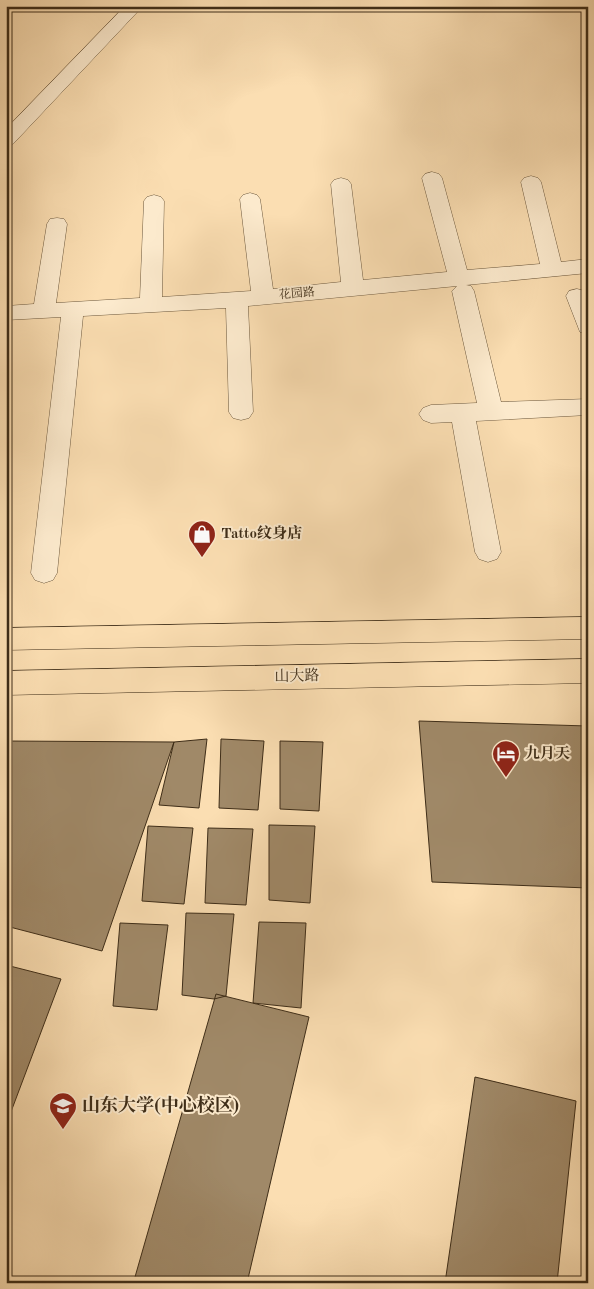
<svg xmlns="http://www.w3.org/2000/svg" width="594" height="1289" font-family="'Old Standard TT','Noto Serif SC',serif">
	<rect width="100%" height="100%" fill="#fbdeb2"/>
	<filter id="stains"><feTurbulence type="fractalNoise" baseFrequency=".004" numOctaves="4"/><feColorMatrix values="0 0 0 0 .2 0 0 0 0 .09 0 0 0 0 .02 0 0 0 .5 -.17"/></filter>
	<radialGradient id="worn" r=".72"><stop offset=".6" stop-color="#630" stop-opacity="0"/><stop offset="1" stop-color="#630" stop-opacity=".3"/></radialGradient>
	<path fill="#a08968" stroke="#3e2d18" d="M419 721 588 726V888L432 882Z
		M207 739 199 808 159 805 174 742Z
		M221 739 264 741 258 810 219 808Z
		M6 741 174 742 102 951 6 926Z
		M280 741 323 742 319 811 280 809Z
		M269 825 315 826 310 903 269 900Z
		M148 826 193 828 184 904 142 901Z
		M208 828 253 829 246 905 205 903Z
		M186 913 234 914 226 996 214 999 182 995Z
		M259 922 306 923 301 1008 253 1003Z
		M120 923 168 925 157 1010 113 1006Z
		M6 965 61 979 6 1125Z
		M216 994 309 1017 247 1283H158L135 1277Z
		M475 1077 576 1101 557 1283H445Z"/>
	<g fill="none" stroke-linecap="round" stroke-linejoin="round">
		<g stroke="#6d593e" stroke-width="1">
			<path id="minor" d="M125 6H143L13 144 6 146V129Z
				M432 172 439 174 442 178 467 270 540 264 521 182 524 178 531 176 538 178 541 182 561 262 588 259V273L466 285 471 286 474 291 501 402 588 399V415L476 421 501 552 497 559 488 562 479 559 475 552 452 422 431 423 423 420 419 414 423 408 431 405 477 403 452 291 457 286 248 306 253 412 249 418 241 420 233 418 229 412 226 308 83 316 57 573 53 580 44 583 35 580 31 573 61 317 6 320V306L34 304 47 224 50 219 57 218 64 219 67 224 56 303 140 298 144 201 147 197 154 195 161 197 164 201 162 297 251 291 240 199 243 195 250 193 257 195 260 199 273 289 341 282 331 184 334 180 341 178 348 180 351 184 363 280 447 272 422 178 425 174Z
				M577 289 585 291 588 296V334L580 332 566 296 569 291Z"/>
		</g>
		<g stroke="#3e2d18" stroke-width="1">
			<path id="major" d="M588 617V639L6 650V628Z
				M588 659V683L6 695V671Z"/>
		</g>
		<use href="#minor" fill="#fceacd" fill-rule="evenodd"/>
		<use href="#major" fill="#fbdeb2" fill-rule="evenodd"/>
	</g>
	<defs>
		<g id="shop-pin" transform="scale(1.4375)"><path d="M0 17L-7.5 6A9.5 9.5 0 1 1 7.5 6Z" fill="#8f2418" stroke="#fceacd"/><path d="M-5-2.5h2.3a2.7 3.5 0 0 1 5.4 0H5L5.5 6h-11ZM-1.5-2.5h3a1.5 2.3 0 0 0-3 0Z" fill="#fff"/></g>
		<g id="hotel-pin" transform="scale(1.4375)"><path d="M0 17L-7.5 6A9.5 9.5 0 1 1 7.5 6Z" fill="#8f2418" stroke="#fceacd"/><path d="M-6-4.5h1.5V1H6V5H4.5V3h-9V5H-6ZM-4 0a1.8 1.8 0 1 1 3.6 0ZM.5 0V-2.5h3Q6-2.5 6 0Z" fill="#fff"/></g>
		<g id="university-pin" transform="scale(1.4375)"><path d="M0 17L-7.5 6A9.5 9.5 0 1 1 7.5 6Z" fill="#8f2418" stroke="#fceacd"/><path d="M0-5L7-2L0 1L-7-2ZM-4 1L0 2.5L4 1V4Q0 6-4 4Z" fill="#fff"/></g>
	</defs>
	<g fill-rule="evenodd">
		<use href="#shop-pin" x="202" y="534"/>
		<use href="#hotel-pin" x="506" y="754"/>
		<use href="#university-pin" x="63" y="1106"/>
	</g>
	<g text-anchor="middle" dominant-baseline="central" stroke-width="4" stroke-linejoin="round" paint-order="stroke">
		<g font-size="12" fill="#3e2d18" stroke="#fceacd">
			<text transform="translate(297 294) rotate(-5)">花园路</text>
		</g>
		<g font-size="15" font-weight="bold" fill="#3e2d18" stroke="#fceacd" text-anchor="start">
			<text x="221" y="534">Tatto纹身店</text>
			<text x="525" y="754">九月天</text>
		</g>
		<g font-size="15" fill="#3e2d18" stroke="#fceacd">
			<text transform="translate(297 677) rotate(-1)">山大路</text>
		</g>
		<g font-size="18" font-weight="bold" fill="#3e2d18" stroke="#fceacd" text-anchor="start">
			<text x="82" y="1106">山东大学(中心校区)</text>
		</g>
	</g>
	<rect width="594" height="1289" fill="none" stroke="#fbdeb2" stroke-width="25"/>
	<rect x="8" y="8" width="579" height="1274" fill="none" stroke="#3e2d18" stroke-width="2.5"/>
	<rect x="12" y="12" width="569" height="1264" fill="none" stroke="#3e2d18"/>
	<rect width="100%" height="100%" filter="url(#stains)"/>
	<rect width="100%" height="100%" fill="url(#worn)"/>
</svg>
